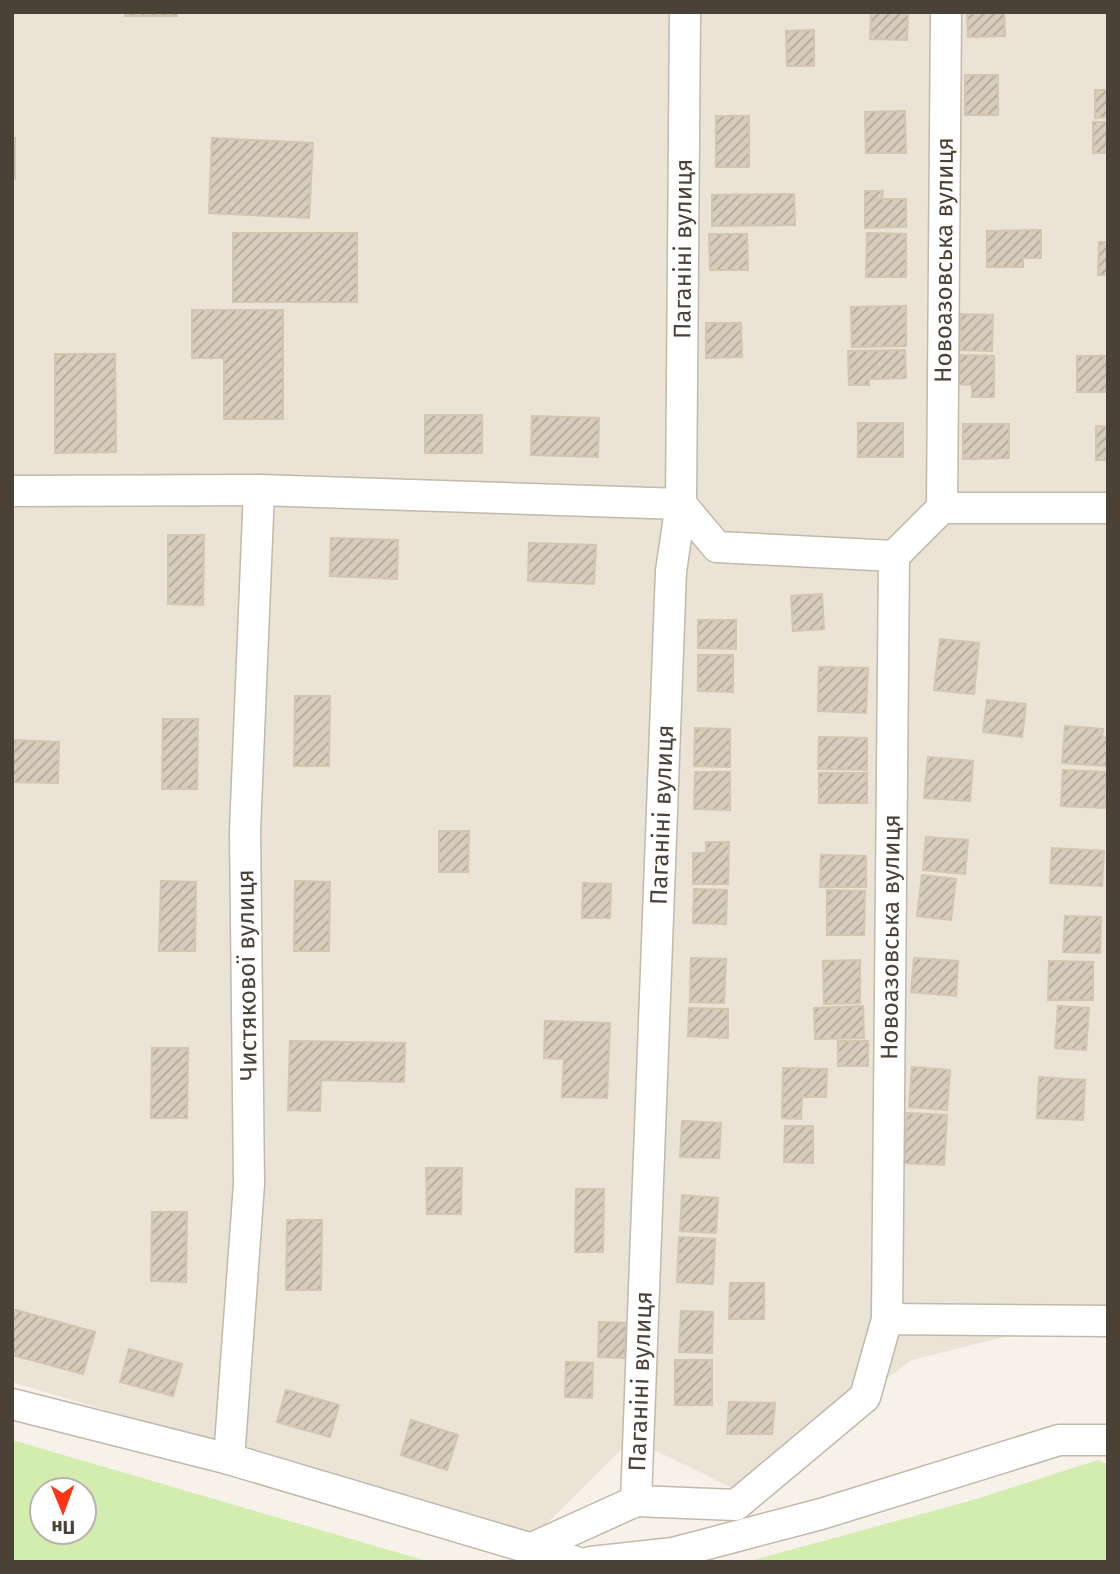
<svg xmlns="http://www.w3.org/2000/svg" width="1120" height="1574" font-family="'Fira Sans',sans-serif">
	<defs>
		<pattern id="building-hatch" width="6" height="6" patternUnits="userSpaceOnUse" patternTransform="scale(1.75)"><rect width="6" height="6" fill="#d8cdbd"/><path d="M-1 1l2-2M0 6l6-6M5 7l2-2" fill="none" stroke="#b1a89a"/></pattern>
	</defs>
	<rect width="100%" height="100%" fill="#f6f1e9"/>
	<path fill="#eae3d6" d="M12 12H1108V1311L912 1360 736 1490 632 1439 532 1538 12 1382Z"/>
	<path fill="#d2edae" fill-rule="evenodd" d="M12 1440 430 1562H12ZM42 1490H84V1532H42Z
		M1098 1460 1108 1465V1562H746L973 1500Z"/>
	<path fill="url(#building-hatch)" stroke="#d4c5b0" stroke-width="2" d="M125 12H177V16H125Z
		M871 12H908L907 40 870 39Z
		M967 12H1004L1005 36 968 37Z
		M814 30V66H787L786 31Z
		M965 75H998V115H965Z
		M1095 90H1108V117L1095 118Z
		M905 111 906 153H866L865 112Z
		M716 116H749V167H716Z
		M1093 122H1108V153H1093Z
		M12 138H15V179H12Z
		M212 138 313 143 309 218 209 213Z
		M865 191H883L882 199H906V227L865 228Z
		M794 194 795 225 712 226V195Z
		M1041 230V258H1023V267H987V231Z
		M233 233H357V302H233Z
		M867 233 906 234V277H866Z
		M709 234H747L748 270H710Z
		M1099 242H1108V275H1098Z
		M906 306V346L852 347 851 307Z
		M192 310H283V419H224V358H192Z
		M961 314 993 315 992 351 960 350Z
		M706 323H741L742 357 706 358Z
		M905 350 906 378 869 379V385H849L848 351Z
		M55 354H115L116 452 55 453Z
		M960 355 994 356V397H972V385L959 384Z
		M1077 356H1108V392H1077Z
		M425 415H482V453H425Z
		M532 416 599 418 598 457 531 455Z
		M858 423H903V457H858Z
		M963 424H1009V458L963 459Z
		M1096 426 1108 427V460H1096Z
		M168 535H204L203 605 168 604Z
		M331 538 398 540 397 579 330 576Z
		M529 543 596 545 594 584 528 581Z
		M822 594 824 629 793 631 791 596Z
		M698 620H736V649L698 648Z
		M940 639 979 643 974 694 934 690Z
		M698 655H733V692L698 691Z
		M819 667 868 668 866 713 818 711Z
		M295 696H330L329 766H294Z
		M987 700 1026 704 1022 737 983 732Z
		M163 719H198L197 789H162Z
		M1065 726 1103 729 1102 737 1108 738 1107 766 1062 763Z
		M695 728 730 729V767L694 766Z
		M819 737 867 738V770L818 769Z
		M13 740 59 742 58 783 12 782Z
		M928 757 973 761 970 801 924 798Z
		M1063 770 1107 772 1105 808 1061 806Z
		M695 772H730V810L694 809Z
		M819 773H867V803H819Z
		M439 831H469L468 872H439Z
		M926 837 968 840 965 874 923 870Z
		M706 842H729L728 884H693V853H706Z
		M1052 848 1104 851 1102 886 1050 883Z
		M821 855 866 856V887H820Z
		M922 875 956 879 951 920 917 916Z
		M161 881 196 882 195 951H159Z
		M295 881 330 882 329 951H294Z
		M583 883 611 884 610 918H582Z
		M694 889 727 890 726 924 693 923Z
		M827 890 865 891 864 935H827Z
		M1065 916 1101 917 1100 953 1063 952Z
		M691 958 726 959 724 1003 690 1002Z
		M914 958 958 961 956 996 911 992Z
		M860 960V1003L824 1004 823 961Z
		M1049 961 1093 962V1000H1048Z
		M863 1006 864 1038 815 1039 814 1008Z
		M1058 1006 1089 1008 1086 1050 1055 1048Z
		M689 1008 728 1009V1038L688 1036Z
		M545 1021 610 1023 607 1098 562 1097 564 1059 544 1058Z
		M290 1041 405 1043 404 1082 321 1080 320 1111 288 1110Z
		M838 1041H868V1066H838Z
		M152 1048H188L187 1118H151Z
		M912 1067 950 1070 947 1110 909 1107Z
		M783 1068 827 1069 826 1097H802L801 1119 782 1118Z
		M1039 1077 1085 1080 1083 1120 1037 1118Z
		M907 1113 947 1115 944 1165 904 1163Z
		M682 1121 721 1123 719 1158 680 1157Z
		M785 1126H813V1163L784 1162Z
		M426 1168H462L461 1214H427Z
		M576 1189H604L603 1252H575Z
		M682 1195 718 1198 716 1233 680 1231Z
		M152 1212H187L186 1282 151 1281Z
		M287 1220H322L321 1290H286Z
		M679 1237 715 1239 713 1284 677 1282Z
		M730 1283H764V1319H729Z
		M12 1309 95 1332 83 1374 12 1355Z
		M681 1311 713 1312 712 1353 679 1352Z
		M599 1322 626 1323 625 1358 598 1357Z
		M129 1349 182 1364 173 1396 120 1382Z
		M675 1360H712V1405H675Z
		M566 1362 593 1363 592 1398 565 1397Z
		M286 1390 339 1405 330 1437 277 1422Z
		M729 1402 775 1403 772 1434H727Z
		M411 1420 458 1435 447 1470 401 1455Z"/>
	<g fill="none" stroke-linecap="round" stroke-linejoin="round">
		<g stroke="#c2b9aa" stroke-width="33">
			<g id="minor">
				<path d="M12 491 259 490 681 504 717 547 894 556 942 508H1108"/>
				<path id="s1" d="M942 508 946 12"/>
				<path id="s2" d="M887 1319 894 556"/>
				<path d="M12 1404 229 1459 576 1562"/>
				<path d="M229 1459 249 1184 245 831 259 490"/>
				<path d="M636 1501 736 1505 865 1397 887 1319 1108 1321"/>
				<path id="s3" d="M530 1549 636 1501 671 571 681 504 685 12"/>
				<path d="M591 1562 673 1553 821 1514 1059 1440H1108"/>
			</g>
		</g>
		<use href="#minor" stroke="#fff" stroke-width="30"/>
	</g>
	<g text-anchor="middle" dominant-baseline="central" stroke-width="5" stroke-linejoin="round" paint-order="stroke">
		<g font-size="24" fill="#4a4236" stroke="#fff">
			<text stroke="none"><textPath href="#s3" startOffset="1370">Паганіні вулиця</textPath></text>
			<text stroke="none"><textPath href="#s1" startOffset="248">Новоазовська вулиця</textPath></text>
			<text stroke="none"><textPath href="#s3" startOffset="803">Паганіні вулиця</textPath></text>
			<text stroke="none"><textPath href="#s2" startOffset="382">Новоазовська вулиця</textPath></text>
			<text transform="translate(247 975) rotate(-91)">Чистякової вулиця</text>
			<text stroke="none"><textPath href="#s3" startOffset="236">Паганіні вулиця</textPath></text>
		</g>
	</g>
	<rect width="1120" height="1574" fill="none" stroke="#4a4236" stroke-width="28"/>
	<g transform="translate(63 1511) rotate(179)"><circle r="33" fill="#ffffff" stroke="#b7b3af" stroke-width="2"/>
	<path d="M0-5L12 26L0 18L-12 26Z" fill="#ff3516"/>
	<text y="-10" font-size="19" font-weight="bold" text-anchor="middle" fill="#4a4236">Пн</text>
	</g>
</svg>
